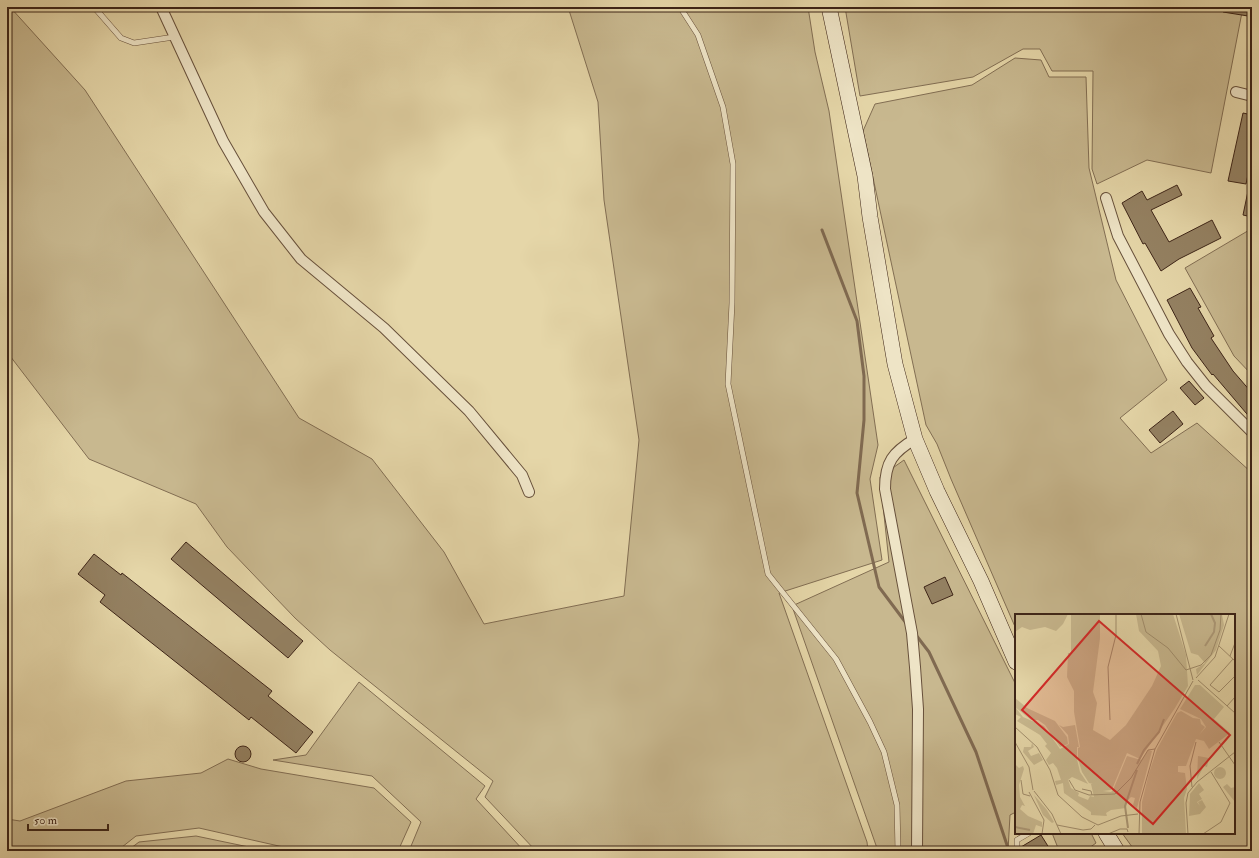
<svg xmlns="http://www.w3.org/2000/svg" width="1259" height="858" font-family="'IM FELL Double Pica',serif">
	<rect width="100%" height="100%" fill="#e5d6a8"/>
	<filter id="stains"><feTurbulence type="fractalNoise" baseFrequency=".005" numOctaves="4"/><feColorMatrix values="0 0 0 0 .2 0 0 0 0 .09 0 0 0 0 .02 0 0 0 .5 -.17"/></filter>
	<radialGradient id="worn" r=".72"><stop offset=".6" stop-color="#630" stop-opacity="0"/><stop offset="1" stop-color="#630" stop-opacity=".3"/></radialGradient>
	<path fill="#c8b88f" stroke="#826e53" d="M7 7H10L85 90 299 418 372 459 444 552 484 624 624 596 639 440 604 200 598 102 568 7H808L815 52 829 111 878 445 870 479 882 560 779 593 867 842 868 851H536L485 797 493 781 330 650 295 618 227 547 196 504 89 459 7 352Z
		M845 7H1243L1211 173 1147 160 1097 184 1092 169 1093 71H1052L1040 49H1023L973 77 860 96Z
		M1015 58 1041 60 1049 77H1086L1089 168 1116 280 1167 380 1120 418 1151 453 1197 423 1252 473V851H1135L1122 833H1234V615H1016V629L951 479 937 444 926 425 863 131 875 104 972 85Z
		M1251 229 1252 231V375L1234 356 1185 268Z
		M904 460 1016 685V812L1010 815 1008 851H878L792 606 889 562 880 477Z
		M359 682 485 786 476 799 524 851H409L421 822 372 776 273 760 306 755Z
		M228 759 261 769 374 788 411 822 398 851H301L199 828 136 836 117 851H7V819L20 821 126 781 201 773Z
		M1052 833H1091L1096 843 1085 851H1069L1065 847 1058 848Z
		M196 836 268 851H127L139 842Z"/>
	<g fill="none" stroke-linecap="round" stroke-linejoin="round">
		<path stroke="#806a51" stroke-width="3" d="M822 230 857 321 864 376V420L857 493 879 587 906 623
			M916 635 929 652 976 752 1009 851"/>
	</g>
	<path fill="#948162" stroke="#3d2417" d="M1224 7H1249L1248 16 1223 12Z
		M1243 113 1252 115V156L1246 184 1228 181Z
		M1177 185 1182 195 1151 210 1169 242 1212 220 1221 238 1179 259 1161 271 1145 243 1143 244 1122 203 1142 191 1147 200Z
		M1248 191H1252V217L1243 215Z
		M1190 288 1201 307 1198 308 1214 336 1211 338 1233 371 1252 393V420L1213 374 1212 375 1192 348 1167 300Z
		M1189 381 1204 398 1195 405 1180 388Z
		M1173 411 1183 424 1160 443 1149 430Z
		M186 542 303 641 288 658 171 559Z
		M94 554 121 575 122 573 272 691 268 696 313 732 296 753 251 717 249 720 100 602 105 595 78 574Z
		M945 577 953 595 932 604 924 587Z
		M235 754a8 8 0 1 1 16 0a8 8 0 1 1-16 0Z
		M1041 835 1051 851H1021V847Z"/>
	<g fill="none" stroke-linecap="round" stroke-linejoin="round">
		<g stroke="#67503b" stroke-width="6">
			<path id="lane" d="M94 7 121 38 134 43 174 37
				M680 7 698 35 723 107 733 164 732 303 728 384 768 574 836 659 870 722 884 752 897 805 898 851
				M1017 851V840L1029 833"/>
		</g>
		<g stroke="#67503b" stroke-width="12">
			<path id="street" d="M161 7 223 141 264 212 301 259 384 328 469 411 522 475 529 492
				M1236 92 1252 96
				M1106 198 1118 236 1169 334 1187 362 1206 386 1252 432
				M915 439C893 452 885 462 885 489L912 633 915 667 918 709 917 851"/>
		</g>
		<g stroke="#3d2417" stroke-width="16">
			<path id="secondary" d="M829 7 865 176 870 217 895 364 915 439 937 491 981 581 1016 662
				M1106 833 1117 851"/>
		</g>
		<use href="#lane" stroke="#eee4c6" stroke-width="5"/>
		<use href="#street" stroke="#eee4c6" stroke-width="10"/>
		<use href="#secondary" stroke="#eee4c6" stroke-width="15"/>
	</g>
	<g transform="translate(1015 614)">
		<rect width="220" height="220" fill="#e5d6a8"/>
		<path d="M0 0H53L48 10 41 17 30 13 15 16 7 13 0 18ZM56 0H85V24L78 78 82 89 78 116 95 126 111 111 137 72 146 52 143 37 124 17 121 0H158L171 41 173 72 160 94 125 145 112 139 98 173 96 176 88 177 96 178 98 176 112 142 126 146 133 136 137 137 122 194 118 191 120 184 116 183 112 187 111 194 96 196 91 199 92 202 76 201V198L49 179 48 169 41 171 40 167 46 166 42 154 38 149 34 151 31 146 36 139 30 132 32 130 25 121 2 107 6 103 0 100 1 94 8 103 29 112 45 135 54 130 53 121 44 111 48 113 60 111 64 133H62V145L65 158 73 170 57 163 53 166 56 174 64 179 63 182 73 186 75 182 79 183 76 170H78L74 169 67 158 63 145V134L65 133 59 98V77L52 63 53 39H56ZM164 0H207L209 11 201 36 182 61 181 55 190 49 183 41 176 39ZM180 71H185L209 93 199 105 215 119 194 135 189 127 181 125 171 152H163V158L170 159 172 175 169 184 171 220H127V188L134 159 142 135 162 99 166 97 178 104 185 105 186 110 190 113 184 121 191 113 186 105 165 95ZM0 84 12 94 40 107 52 123 53 130 45 133 30 111 23 106H16L0 93ZM17 129 19 133 13 137 16 142 24 139 28 146 19 151 8 138 9 133H16ZM183 142 194 144 192 153 189 152 182 165ZM0 150 4 154 8 152 9 155 4 171 5 183 10 192 7 191 5 195 13 202 27 208V213L21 211 18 220H0ZM199 159a6 6 0 1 1 12 0a6 6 0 1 1-12 0ZM184 169 189 176 184 180 187 185 182 188 185 192 183 188 187 186 191 193 185 200 174 202 175 180ZM212 170 216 174 220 173V188L208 173ZM19 181 32 196 39 208 37 209 28 201Z" fill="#c8b88f"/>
		<path fill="none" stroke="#ac9977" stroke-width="2" d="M190 32 199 18 200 9 196 0M122 150 129 136 144 118 149 105M0 213 15 216M113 214 110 192 122 156"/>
		<path fill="none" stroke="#a28f6e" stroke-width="1" d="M126 0 131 18 153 34 171 56 186 51 196 41 205 16 206 0M161 0 178 66M204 32 220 47M215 42 220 29M218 45 195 71 204 78 220 62M181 64 200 43 214 0M183 66 220 99M212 92 220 83M95 106 93 53 101 21V0M0 113 22 133 35 156 43 181 67 203 83 211 106 202 123 200M0 128 14 153 18 176M204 128 220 151M6 166 8 180 15 182M54 166 60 176 74 181 100 180 116 164 133 136 140 135M177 173 175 152 181 128M67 175 76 177 77 181M19 177 37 200 46 220M14 178 29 206 27 220M42 211 68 216 76 215 80 211M93 220 105 215H112L113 218M124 220 125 188 140 135 178 67M173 220 171 189 173 179 182 168 220 138M188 220 206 208 215 189 196 158"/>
		<path fill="#d62828" fill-opacity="0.15" stroke="#d62828" stroke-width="2" d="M84 7 215 121 138 210 7 96Z"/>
		<rect width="220" height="220" fill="none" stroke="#3d2417" stroke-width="2"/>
	</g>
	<rect width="1259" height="858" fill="none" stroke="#e5d6a8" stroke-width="24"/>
	<rect x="8" y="8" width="1243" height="842" fill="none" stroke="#3d2417" stroke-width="2"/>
	<rect x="12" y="12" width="1235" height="834" fill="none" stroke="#3d2417"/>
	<path d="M28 824v6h80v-6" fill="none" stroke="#3d2417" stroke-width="2"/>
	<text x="34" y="824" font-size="12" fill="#3d2417" stroke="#eee4c6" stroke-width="3" paint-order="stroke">50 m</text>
	<rect width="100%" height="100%" filter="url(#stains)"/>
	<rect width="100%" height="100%" fill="url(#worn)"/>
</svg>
